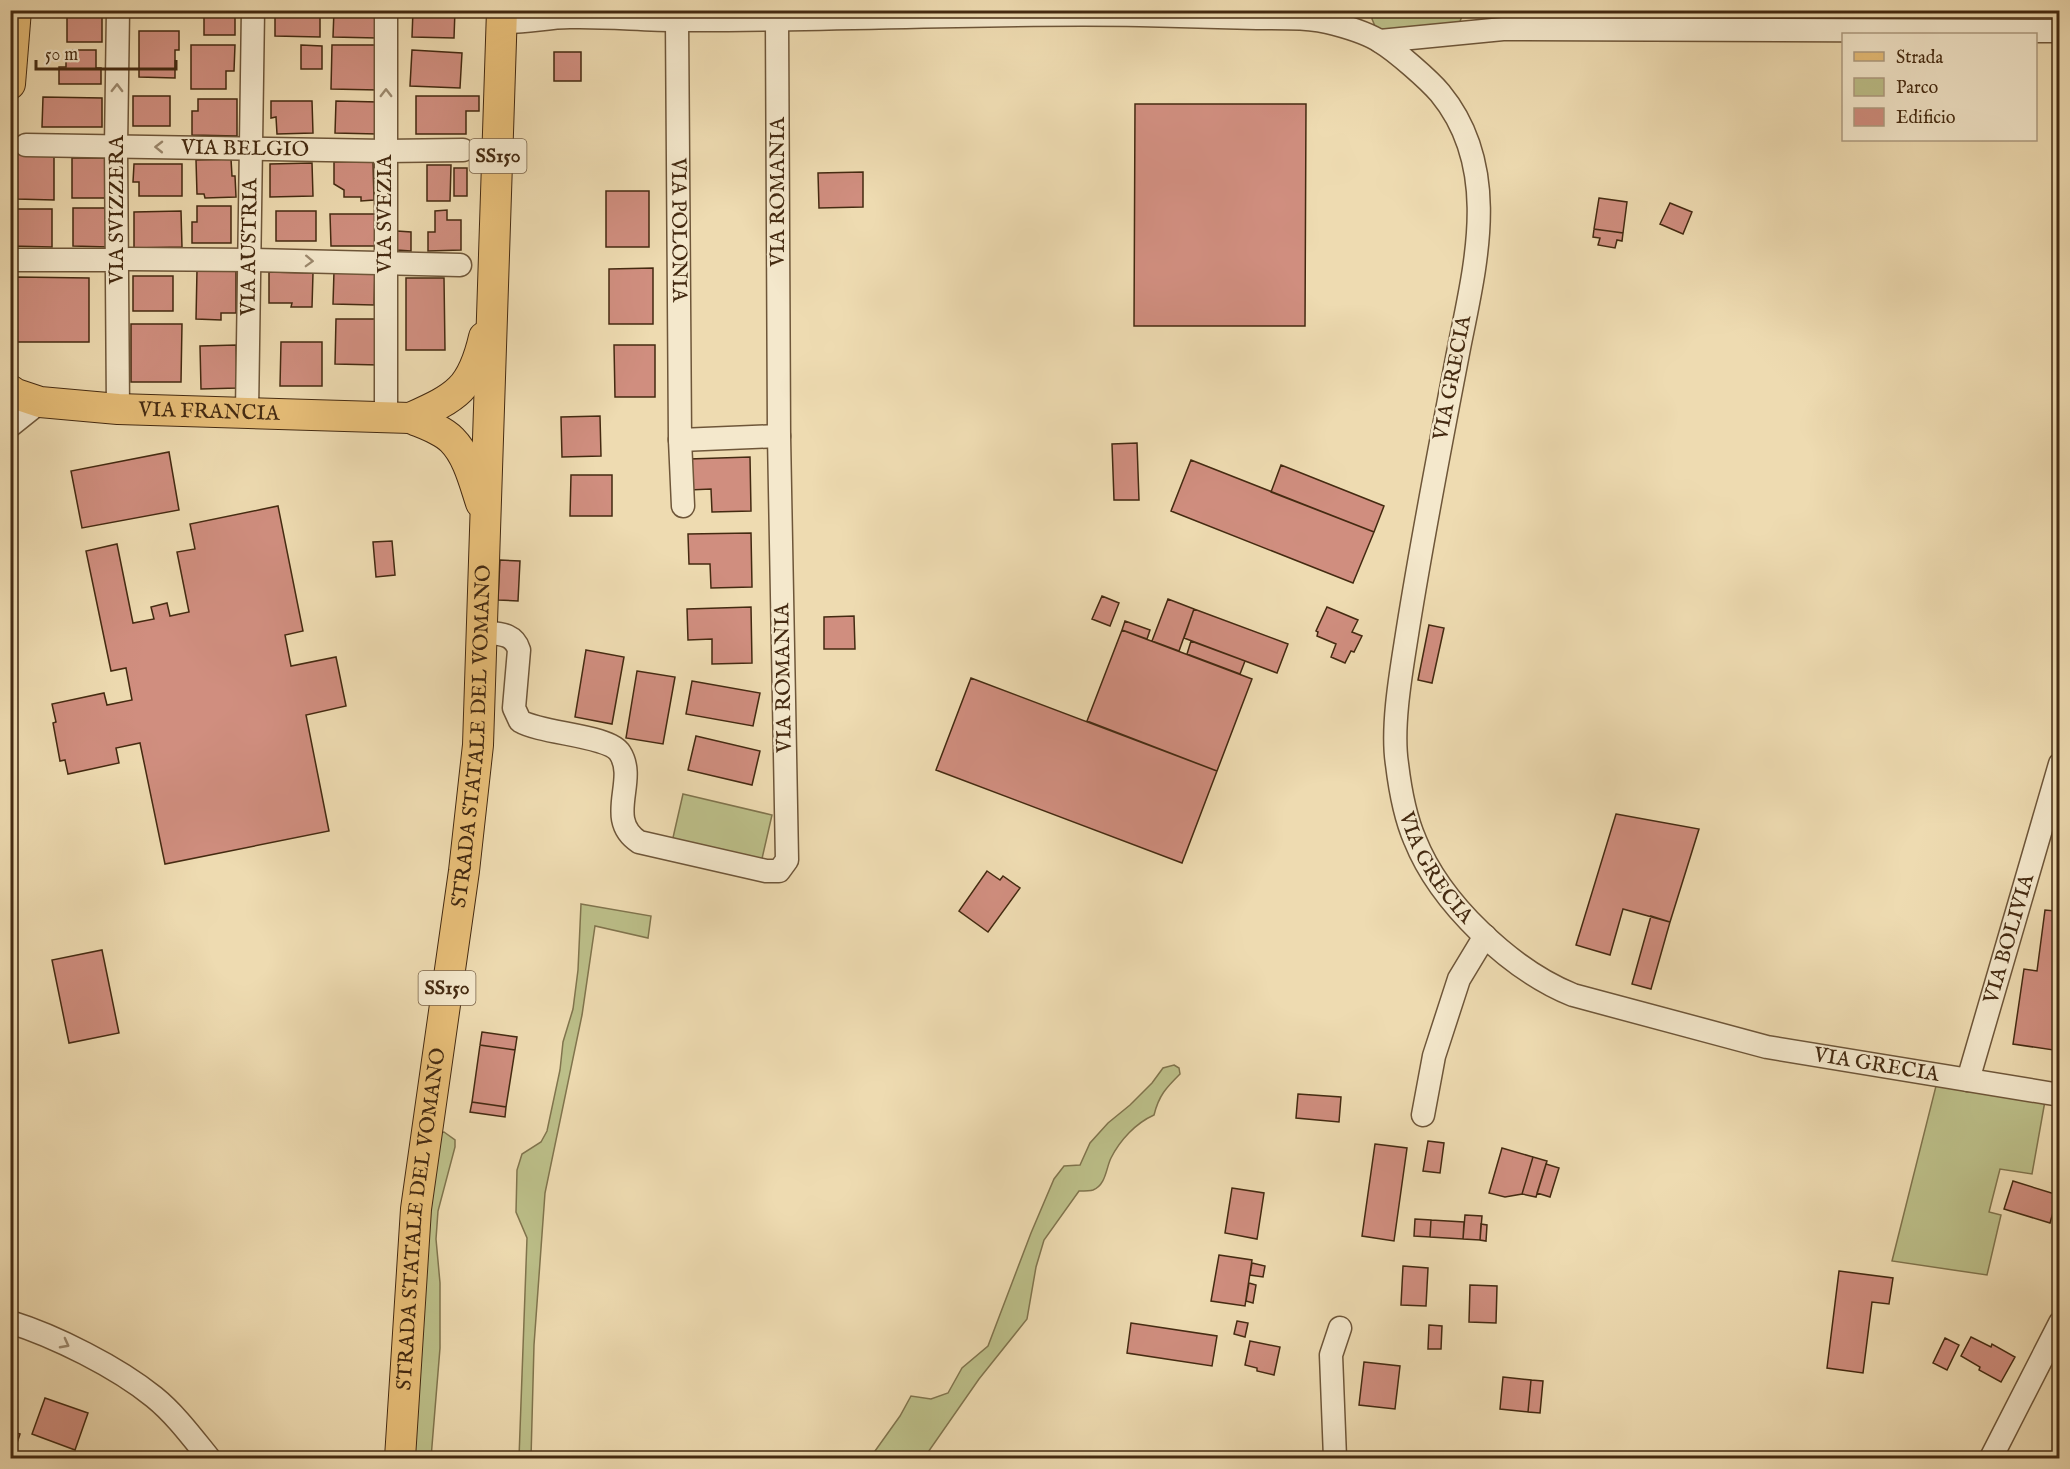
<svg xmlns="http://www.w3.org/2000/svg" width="2070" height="1469" font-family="'IM FELL English',serif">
	<rect width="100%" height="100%" fill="#eedbb1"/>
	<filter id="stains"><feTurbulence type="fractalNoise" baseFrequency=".00333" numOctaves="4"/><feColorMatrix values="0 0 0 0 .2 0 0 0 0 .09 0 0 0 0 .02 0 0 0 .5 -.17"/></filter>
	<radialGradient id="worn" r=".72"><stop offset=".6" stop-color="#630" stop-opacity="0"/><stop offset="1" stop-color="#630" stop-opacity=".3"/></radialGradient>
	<path fill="#bcbf89" stroke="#80744d" stroke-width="1.5" d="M1374 11H1464L1459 24 1377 31 1372 19Z
		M683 794 772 815 761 863 672 842Z
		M581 904 651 916 648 938 595 926 582 1015 545 1193 534 1345 531 1458H519L527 1238 516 1212 517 1170 522 1154 541 1142 547 1131 560 1070 563 1042 573 1009 578 970Z
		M1174 1065 1179 1068 1180 1074C1166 1088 1159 1095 1154 1115 1136 1123 1120 1140 1111 1158 1106 1168 1106 1185 1093 1190 1090 1191 1083 1191 1079 1191L1044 1240 1036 1267 1027 1319 979 1379 924 1458H870L900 1416 911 1396 931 1399 948 1393 962 1368 988 1346 1031 1233 1054 1179 1064 1166 1080 1165 1090 1143 1108 1123 1130 1105 1152 1083 1163 1068Z
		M1937 1082 2045 1101 2032 1174 2000 1169 1989 1212 2001 1215 1987 1275 1892 1261Z
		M444 1132 455 1140V1147L438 1211 436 1239 440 1283V1348L431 1458H411L436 1133Z"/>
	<path fill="#d08e7f" stroke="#442a11" stroke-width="1.5" d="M67 10H102V42H67Z
		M204 10H235V35H204Z
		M275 10H320V37L275 36Z
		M334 10H378L377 38 333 37Z
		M413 10H455L454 38 412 37Z
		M139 31H179V50H175V78L139 77Z
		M191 45H235L234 71H226V89H191Z
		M301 45 322 46V69H301Z
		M332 45H379L378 90 331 89Z
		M66 50H96V68H101V84H59V67H66Z
		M412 50 462 53 460 88 410 86Z
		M554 52H581V81H554Z
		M133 96H170V126H133Z
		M416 96H479V111H466V134H416Z
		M43 97 102 98V127H42Z
		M198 99H237V136L192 135V111H198Z
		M271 101H312L313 133 277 134 276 117 271 118Z
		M336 101 378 102 377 134 335 133Z
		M1135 104H1306L1305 326H1134Z
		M16 153H54V200L16 199Z
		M72 158H106L105 198H72Z
		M231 159 232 176H235L236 197 205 198 204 194H197L196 160Z
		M373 161 374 200 361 201V197H344V190L334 184V162Z
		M312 163 313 196 270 197V164Z
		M134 164H182V196H139V182H133Z
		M427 165H451L450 201H427Z
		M454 168H467V196H454Z
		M863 172V207L819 208 818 173Z
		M606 191H649V247H606Z
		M1599 198 1627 202 1623 233 1594 229Z
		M1670 203 1692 212 1683 234 1660 224Z
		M197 206H231V243H192V222H197Z
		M73 208H110L109 247 73 246Z
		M11 209H52V247L11 246Z
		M447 210V220H461V250L428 251V232H435V211Z
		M181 211 182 247 134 248V212Z
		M276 211H316V241H276Z
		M330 214H375V246H331Z
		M1594 229 1623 233 1622 241 1617 240 1615 248 1598 245 1600 238 1593 237Z
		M397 231 411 232V251L397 250Z
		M653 268V324H609V269Z
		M197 270 236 271V313H221V320L196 319Z
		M334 271 375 272 374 305 333 304Z
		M269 272 313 273 312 307H291L292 303H269Z
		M133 276H173V311H133Z
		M17 277 89 278V342H16Z
		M406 278H444L445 350H406Z
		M336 319H380L379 365 335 364Z
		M131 324H182L181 382H131Z
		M281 342H322V386H280Z
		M236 345 237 388 201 389 200 346Z
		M614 345H655V397H615Z
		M600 416 601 456 562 457 561 417Z
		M1137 443 1139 500H1114L1112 444Z
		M169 452 179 510 82 528 71 471Z
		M750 457 751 511 712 512 711 489 689 490V459Z
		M1191 460 1374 532 1353 583 1171 511Z
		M1281 465 1384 506 1374 532 1271 492Z
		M571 475H612V516H570Z
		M278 506 303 631 285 635 291 666 336 657 346 706 306 715 329 831 165 864 140 743 116 748 119 763 68 774 65 760 60 761 53 723 56 722 52 704 104 693 107 705 132 700 126 668 111 671 86 551 117 544 133 623 154 619 151 607 167 603 170 616 189 612 177 552 195 549 190 524Z
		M751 533 752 587 711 588 710 564H689L688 534Z
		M392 541 395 575 376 577 373 542Z
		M500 560 520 561 518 601 498 600Z
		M1102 596 1119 603 1110 626 1092 619Z
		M1168 599 1194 609 1179 651 1152 641Z
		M751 607 752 663 712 664V639L688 640 687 609Z
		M1327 607 1358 620 1352 632 1362 636 1354 652 1351 651 1345 663 1331 657 1336 644 1317 636 1318 632 1316 631Z
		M1194 609 1288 644 1277 673 1184 638Z
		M854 616 855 649H824V617Z
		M1125 621 1150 630 1147 639 1122 630Z
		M1429 625 1444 628 1432 683 1418 680Z
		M1122 630 1252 679 1217 771 1087 721Z
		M1191 641 1245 661 1240 674 1187 654Z
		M586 650 624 657 612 724 575 717Z
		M637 671 675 677 663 744 626 738Z
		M971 678 1217 771 1182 863 936 770Z
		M692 681 760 693 753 726 686 714Z
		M696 736 760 751 752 785 688 770Z
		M1616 814 1699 829 1670 922 1623 909 1610 955 1576 945Z
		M987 871 1000 880 1003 876 1020 888 988 932 959 911Z
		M2060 879V1051L2013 1044 2024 969 2037 971 2045 910 2055 911Z
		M1651 916 1670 922 1651 989 1632 984Z
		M102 950 119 1033 69 1043 52 960Z
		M482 1032 517 1037 515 1050 480 1045Z
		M480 1045 515 1050 506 1107 472 1102Z
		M1298 1094 1341 1097 1339 1122 1296 1118Z
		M472 1102 506 1107 505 1117 470 1112Z
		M1428 1141 1444 1143 1440 1173 1423 1171Z
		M1375 1144 1407 1148 1394 1241 1362 1236Z
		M1502 1148 1533 1157 1522 1194 1505 1197 1489 1193Z
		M1533 1157 1547 1161 1536 1197 1522 1194Z
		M1546 1164 1559 1168 1550 1197 1537 1193Z
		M2013 1181 2058 1195 2050 1223 2004 1209Z
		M1232 1188 1264 1193 1257 1239 1225 1233Z
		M1465 1215 1482 1216 1480 1240 1463 1239Z
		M1415 1219 1431 1220 1430 1237 1414 1236Z
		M1431 1220 1464 1222 1463 1239 1430 1237Z
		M1481 1224 1487 1225 1486 1241 1480 1240Z
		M1219 1255 1252 1260 1245 1306 1211 1301Z
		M1252 1263 1265 1266 1263 1277 1250 1275Z
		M1403 1266 1428 1268 1426 1306 1401 1305Z
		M1839 1271 1893 1278 1889 1304 1872 1302 1863 1373 1827 1368Z
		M1249 1283 1256 1285 1253 1303 1246 1301Z
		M1470 1285 1497 1286 1496 1323 1469 1322Z
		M1237 1321 1248 1323 1245 1337 1234 1334Z
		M1131 1323 1217 1336 1212 1366 1127 1353Z
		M1429 1325 1442 1326 1441 1349H1428Z
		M1971 1337 1991 1347 1992 1344 2015 1357 2001 1382 1979 1370 1980 1367 1961 1356Z
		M1945 1338 1959 1345 1947 1370 1933 1363Z
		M1250 1341 1280 1347 1274 1375 1257 1371V1368L1245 1365Z
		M1364 1362 1400 1366 1395 1409 1359 1405Z
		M1503 1377 1531 1380 1528 1412 1500 1409Z
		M1531 1380 1543 1381 1540 1413 1528 1412Z
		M45 1398 88 1413 75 1450 32 1434Z
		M10 1431 20 1434 12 1458H10Z"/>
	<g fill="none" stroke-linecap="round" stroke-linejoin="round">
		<g stroke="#6e5639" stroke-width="25">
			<g id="minor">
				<path d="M386 10V418"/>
				<path id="s1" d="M677 20 680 440 779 436"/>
				<path id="s2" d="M502 22C525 23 547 17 570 17 606 16 642 20 678 20 832 21 986 12 1140 15 1179 16 1218 17 1257 18 1283 18 1310 17 1335 24 1350 28 1369 34 1381 42 1396 51 1429 80 1440 93 1501 167 1476 263 1459 348 1441 441 1423 534 1408 628 1402 667 1391 725 1397 764 1400 789 1405 817 1415 840 1440 903 1511 970 1573 995L1767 1047 2060 1095"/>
				<path d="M1380 41 1503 29 2060 31"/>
				<path id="s3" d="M26 145 385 151 463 150"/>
				<path d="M129 259 250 260 460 265"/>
				<path d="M10 260H118"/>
				<path d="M118 409 116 147 118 10"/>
				<path id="s4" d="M247 412 253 10"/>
				<path d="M10 426 40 402"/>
				<path d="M680 440 683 506"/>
				<path d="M483 632C499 634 514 633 519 650L514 708 520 721C542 734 609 735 620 753 638 781 604 819 639 842L766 871H779L787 860 779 436 777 19"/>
				<path id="s5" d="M1968 1080 2060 764"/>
				<path d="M1423 1115 1434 1056 1459 979 1485 936"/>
				<path d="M10 1322C55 1336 117 1367 154 1397 175 1414 192 1437 209 1458"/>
				<path d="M1335 1458 1331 1355 1340 1328"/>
				<path d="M1991 1458 2060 1323"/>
			</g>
		</g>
		<g stroke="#442a11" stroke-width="32">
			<g id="major">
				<path d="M10 84 16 10"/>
				<path id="s6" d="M10 390 16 394 40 402 118 409 410 418C424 424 441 429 452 440 468 456 474 482 481 503"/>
				<path d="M410 418C457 397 472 389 484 337"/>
				<path id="s7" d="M400 1458 416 1209 464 871 478 745 502 10"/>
			</g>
		</g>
		<use href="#minor" stroke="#f4e8cc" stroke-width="22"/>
		<use href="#major" stroke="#e7be78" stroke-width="30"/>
	</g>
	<defs><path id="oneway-chevron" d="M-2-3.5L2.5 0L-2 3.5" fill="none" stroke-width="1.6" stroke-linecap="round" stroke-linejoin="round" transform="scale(1.5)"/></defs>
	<g stroke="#9c896e">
		<use href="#oneway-chevron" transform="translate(117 88) rotate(-89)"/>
		<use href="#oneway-chevron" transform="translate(386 93) rotate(-90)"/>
		<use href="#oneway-chevron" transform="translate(159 147) rotate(-179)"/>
		<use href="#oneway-chevron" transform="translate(309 261) rotate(2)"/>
		<use href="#oneway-chevron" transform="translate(65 1344) rotate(28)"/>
	</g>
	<g text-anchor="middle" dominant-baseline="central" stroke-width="5" stroke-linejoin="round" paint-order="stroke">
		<g fill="#f4e8cc" stroke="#796349" stroke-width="1.5">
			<rect x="469.5" y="139" width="57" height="34" rx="4.5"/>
			<rect x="418.5" y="971" width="57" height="34" rx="4.5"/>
		</g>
		<g font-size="20" font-weight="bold" fill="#442a11">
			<text x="498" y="156">SS150</text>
			<text x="447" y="988">SS150</text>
		</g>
		<g font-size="21" fill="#442a11" stroke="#f4e8cc">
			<text stroke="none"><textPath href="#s3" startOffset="219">VIA BELGIO</textPath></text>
			<text transform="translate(778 192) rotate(-90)">VIA ROMANIA</text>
			<text transform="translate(117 210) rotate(-90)">VIA SVIZZERA</text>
			<text transform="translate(385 214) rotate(-90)">VIA SVEZIA</text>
			<text stroke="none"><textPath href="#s1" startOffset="210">VIA POLONIA</textPath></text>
			<text stroke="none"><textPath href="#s4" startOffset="165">VIA AUSTRIA</textPath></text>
			<text transform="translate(1453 378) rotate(-79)">VIA GRECIA</text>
			<text stroke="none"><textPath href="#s6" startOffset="202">VIA FRANCIA</textPath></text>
			<text transform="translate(784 678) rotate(-91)">VIA ROMANIA</text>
			<text stroke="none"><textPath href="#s7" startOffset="726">STRADA STATALE DEL VOMANO</textPath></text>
			<text stroke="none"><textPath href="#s2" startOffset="1761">VIA GRECIA</textPath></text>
			<text stroke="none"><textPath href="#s5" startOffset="147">VIA BOLIVIA</textPath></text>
			<text stroke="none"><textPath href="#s2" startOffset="2265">VIA GRECIA</textPath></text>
			<text stroke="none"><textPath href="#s7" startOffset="240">STRADA STATALE DEL VOMANO</textPath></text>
		</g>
	</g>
	<rect width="2070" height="1469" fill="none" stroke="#eedbb1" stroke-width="36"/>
	<rect x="12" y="12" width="2046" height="1445" fill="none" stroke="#442a11" stroke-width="3"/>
	<rect x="18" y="18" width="2034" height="1433" fill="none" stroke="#442a11" stroke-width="1.5"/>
	<rect x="1842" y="33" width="195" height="108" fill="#f4e8cc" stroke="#ae9c81" stroke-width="1.5"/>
	<rect x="1854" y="52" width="30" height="9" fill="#e7be78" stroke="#ae9c81" stroke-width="1.5"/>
	<text x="1896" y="63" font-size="18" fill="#442a11">Strada</text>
	<rect x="1854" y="78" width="30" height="18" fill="#bcbf89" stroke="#ae9c81" stroke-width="1.5"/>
	<text x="1896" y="93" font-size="18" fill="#442a11">Parco</text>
	<rect x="1854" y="108" width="30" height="18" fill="#d08e7f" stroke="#ae9c81" stroke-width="1.5"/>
	<text x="1896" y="123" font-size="18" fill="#442a11">Edificio</text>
	<path d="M36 60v9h140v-9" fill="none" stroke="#442a11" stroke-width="3"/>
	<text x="45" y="60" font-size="18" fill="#442a11" stroke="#f4e8cc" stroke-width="4.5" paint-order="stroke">50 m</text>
	<rect width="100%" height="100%" filter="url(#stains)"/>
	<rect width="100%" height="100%" fill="url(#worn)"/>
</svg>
